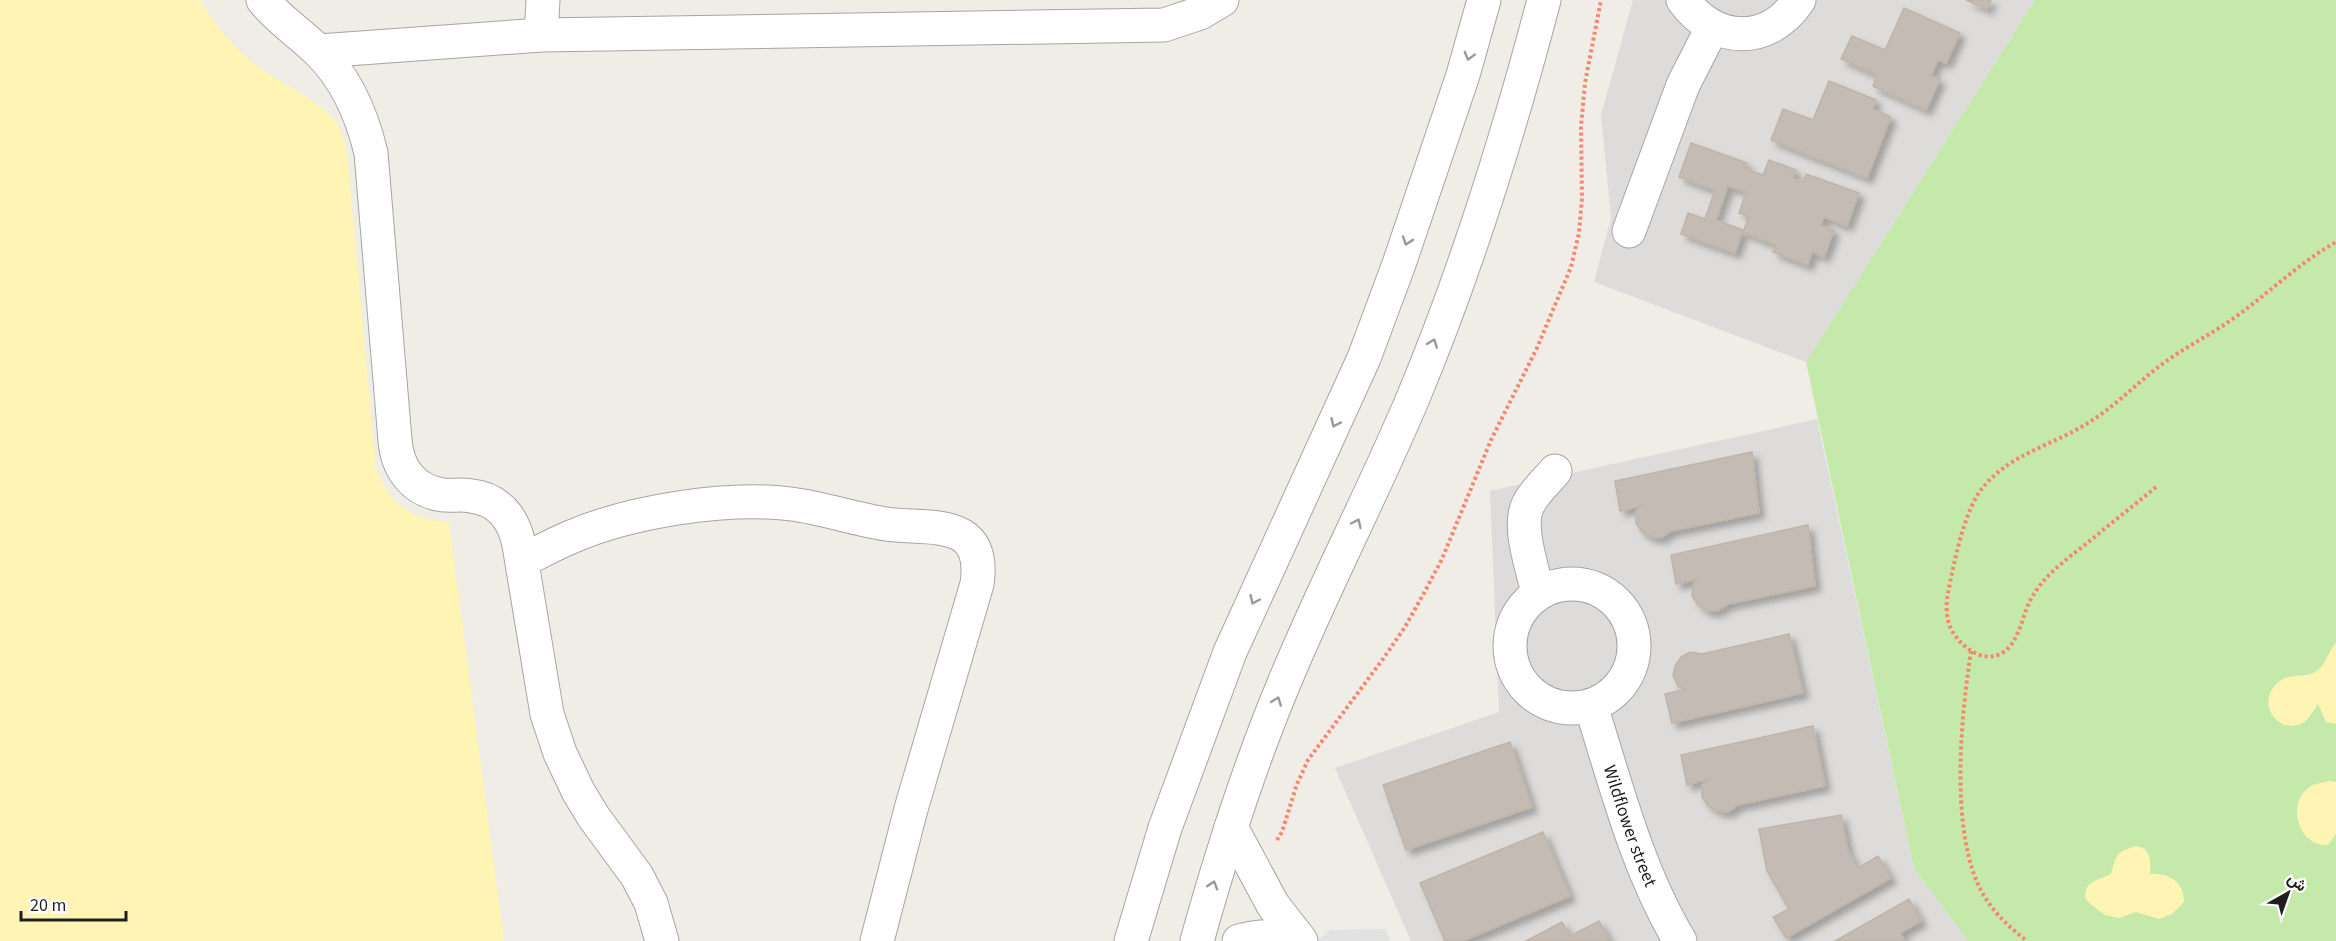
<svg xmlns="http://www.w3.org/2000/svg" width="2336" height="941" font-family="'Source Sans 3',Vazirmatn,sans-serif">
	<defs>
		<filter id="shadow"><feDropShadow dx="5.5" dy="5.5" stdDeviation="3" flood-color="#0004"/></filter>
	</defs>
	<rect width="100%" height="100%" fill="#efede5"/>
	<path fill="#dddcdb" d="M1633 0H2035L1806 362 1594 282 1611 218 1601 115Z
		M1817 419 1914 868 1968 941H1411L1335 768 1499 712 1490 491Z"/>
	<path fill="#c5e9ab" d="M2035 0H2336V941H1968L1914 868 1806 362Z"/>
	<path fill="#fef4b4" d="M0 0H200C215 24 231 45 253 63 276 81 319 99 335 121 342 130 344 140 347 151L376 469C391 505 410 520 449 522L504 941H0Z
		M2336 643V724L2326 722 2318 704C2313 710 2311 717 2304 722 2282 736 2258 708 2273 688 2286 670 2301 680 2315 672 2327 665 2327 652 2336 643Z
		M2329 781 2336 782V834L2328 845C2298 847 2285 802 2311 786 2315 783 2324 783 2329 781Z
		M2136 846C2151 848 2151 861 2150 874 2169 873 2184 881 2184 902L2172 914 2159 919 2136 912 2119 918 2105 915 2089 903 2085 897C2086 879 2098 881 2111 874 2116 856 2116 852 2136 846Z"/>
	<path fill="#e2e2e2" d="M1386 929 1390 941H1317L1330 930Z"/>
	<path fill="#c4bcb4" stroke="#c1b4a7" stroke-width="1.5" filter="url(#shadow)" d="M1966 0H1991L1987 9Z
		M1904 8 1960 33 1946 63 1938 60 1931 76 1940 79 1926 110 1873 86 1877 75 1841 59 1852 36 1885 50Z
		M1829 81 1876 100 1873 109 1891 117 1867 178 1771 140 1783 109 1813 120Z
		M1691 143 1747 163 1745 169 1763 175 1769 160 1796 170 1793 178 1803 182 1806 174 1859 193 1847 226 1824 217 1821 225 1834 230 1824 257 1812 252 1808 265 1773 252 1776 245 1743 232 1749 217 1739 213 1746 192 1728 186 1716 220 1743 230 1735 253 1681 234 1688 213 1705 219 1715 190 1679 177Z
		M1752 452 1759 513 1671 531 1661 538 1651 537 1642 532 1636 523V511L1641 506 1620 511 1615 481Z
		M1808 525 1815 586 1728 604 1717 611H1707L1698 605 1692 596 1693 585 1698 579 1676 584 1671 555Z
		M1789 634 1803 693 1672 723 1665 694 1686 689 1679 687 1673 676 1675 666 1681 657 1690 652 1702 654Z
		M1813 726 1825 786 1738 805 1728 812 1718 811 1708 806 1702 797V785L1708 779 1687 785 1681 755Z
		M1510 742 1532 807 1406 850 1383 785Z
		M1841 815 1848 851 1858 868 1878 856 1891 878 1786 938 1773 917 1789 909 1767 871 1759 829Z
		M1543 832 1570 896 1463 941H1445L1420 883Z
		M1909 899 1921 921 1900 933 1905 941H1835Z
		M1599 921 1610 941H1526L1562 922 1570 936Z"/>
	<g fill="none" stroke-linecap="round" stroke-linejoin="round">
		<g stroke="#a5a5a5" stroke-width="35">
			<g id="minor">
				<path d="M263 0C279 20 300 33 318 51 347 79 362 115 371 153L395 440C397 468 413 491 443 495 452 496 462 494 471 496 499 499 514 519 519 545L547 714 560 753 578 791 593 816 637 876 651 903 662 941"/>
				<path d="M1683 0C1715 44 1768 46 1799 0"/>
				<path d="M541 35 543 0"/>
				<path d="M319 51 541 35 1164 25 1200 13 1222 0"/>
				<path d="M1629 231 1683 85 1712 28"/>
				<path d="M522 561C538 553 554 544 571 537 631 511 727 496 791 504 823 508 854 519 886 524 929 530 987 516 977 584L911 809 877 941"/>
				<circle cx="1572" cy="646" r="62"/>
				<path d="M1538 593C1533 569 1517 527 1528 505 1534 492 1546 482 1555 471"/>
				<path id="s1" d="M1591 706C1616 785 1637 869 1680 941"/>
				<path d="M1231 827 1273 905 1301 941"/>
				<path d="M1131 941 1165 828 1230 652 1364 358 1399 264 1463 75 1484 0"/>
				<path d="M1197 941C1221 855 1248 770 1282 688 1322 590 1372 495 1413 398 1466 271 1509 133 1544 0"/>
				<path d="M1239 941C1257 936 1274 934 1291 941"/>
			</g>
		</g>
		<path stroke="#f9856c" stroke-width="4" stroke-dasharray="3 3" stroke-linecap="butt" d="M2156 487C2133 506 2109 525 2086 544 2067 559 2047 573 2034 594 2022 611 2021 642 2002 653 1982 665 1956 644 1949 624 1946 614 1946 603 1948 593 1954 563 1964 509 1984 486 2013 452 2055 445 2091 421 2118 404 2140 380 2165 362 2187 346 2212 334 2234 318 2269 293 2299 263 2336 242
			M1971 651C1961 717 1951 820 1977 882 1987 906 2006 925 2027 941
			M1277 840 1282 832 1297 784 1308 760 1383 659 1405 627 1424 593 1442 559 1491 440 1537 348 1571 267 1579 233 1582 198 1581 127 1585 83 1601 0"/>
		<use href="#minor" stroke="#fff" stroke-width="33"/>
	</g>
	<defs><path id="oneway-chevron" d="M-2-3.5L2.5 0L-2 3.5" fill="none" stroke-width="1.6" stroke-linecap="round" stroke-linejoin="round" transform="scale(1.5)"/></defs>
	<g stroke="#9a9a9a">
		<use href="#oneway-chevron" transform="translate(1469 56) rotate(105)"/>
		<use href="#oneway-chevron" transform="translate(1407 241) rotate(109)"/>
		<use href="#oneway-chevron" transform="translate(1433 343) rotate(-69)"/>
		<use href="#oneway-chevron" transform="translate(1335 423) rotate(114)"/>
		<use href="#oneway-chevron" transform="translate(1357 523) rotate(-65)"/>
		<use href="#oneway-chevron" transform="translate(1254 600) rotate(115)"/>
		<use href="#oneway-chevron" transform="translate(1277 701) rotate(-69)"/>
		<use href="#oneway-chevron" transform="translate(1213 885) rotate(-73)"/>
	</g>
	<g text-anchor="middle" dominant-baseline="central" stroke-width="5" stroke-linejoin="round" paint-order="stroke">
		<g font-size="18" fill="#1e1e1e" stroke="#fff">
			<text stroke="none"><textPath href="#s1" startOffset="126">Wildflower street</textPath></text>
		</g>
	</g>
	<g transform="translate(2288 893) rotate(40)" stroke="#ffffff" stroke-width="4.5" paint-order="stroke">
	<path d="M0-4.5L10 22L0 15L-10 22Z" fill="#1e1e1e"/>
	<text y="-9" font-size="16" font-weight="bold" text-anchor="middle" fill="#1e1e1e">ش</text>
	</g>
	<path d="M21 911v9h105v-9" fill="none" stroke="#1e1e1e" stroke-width="3"/>
	<text x="30" y="911" font-size="18" fill="#1e1e1e" stroke="#ffffff" stroke-width="4.5" paint-order="stroke">20 m</text>
</svg>
